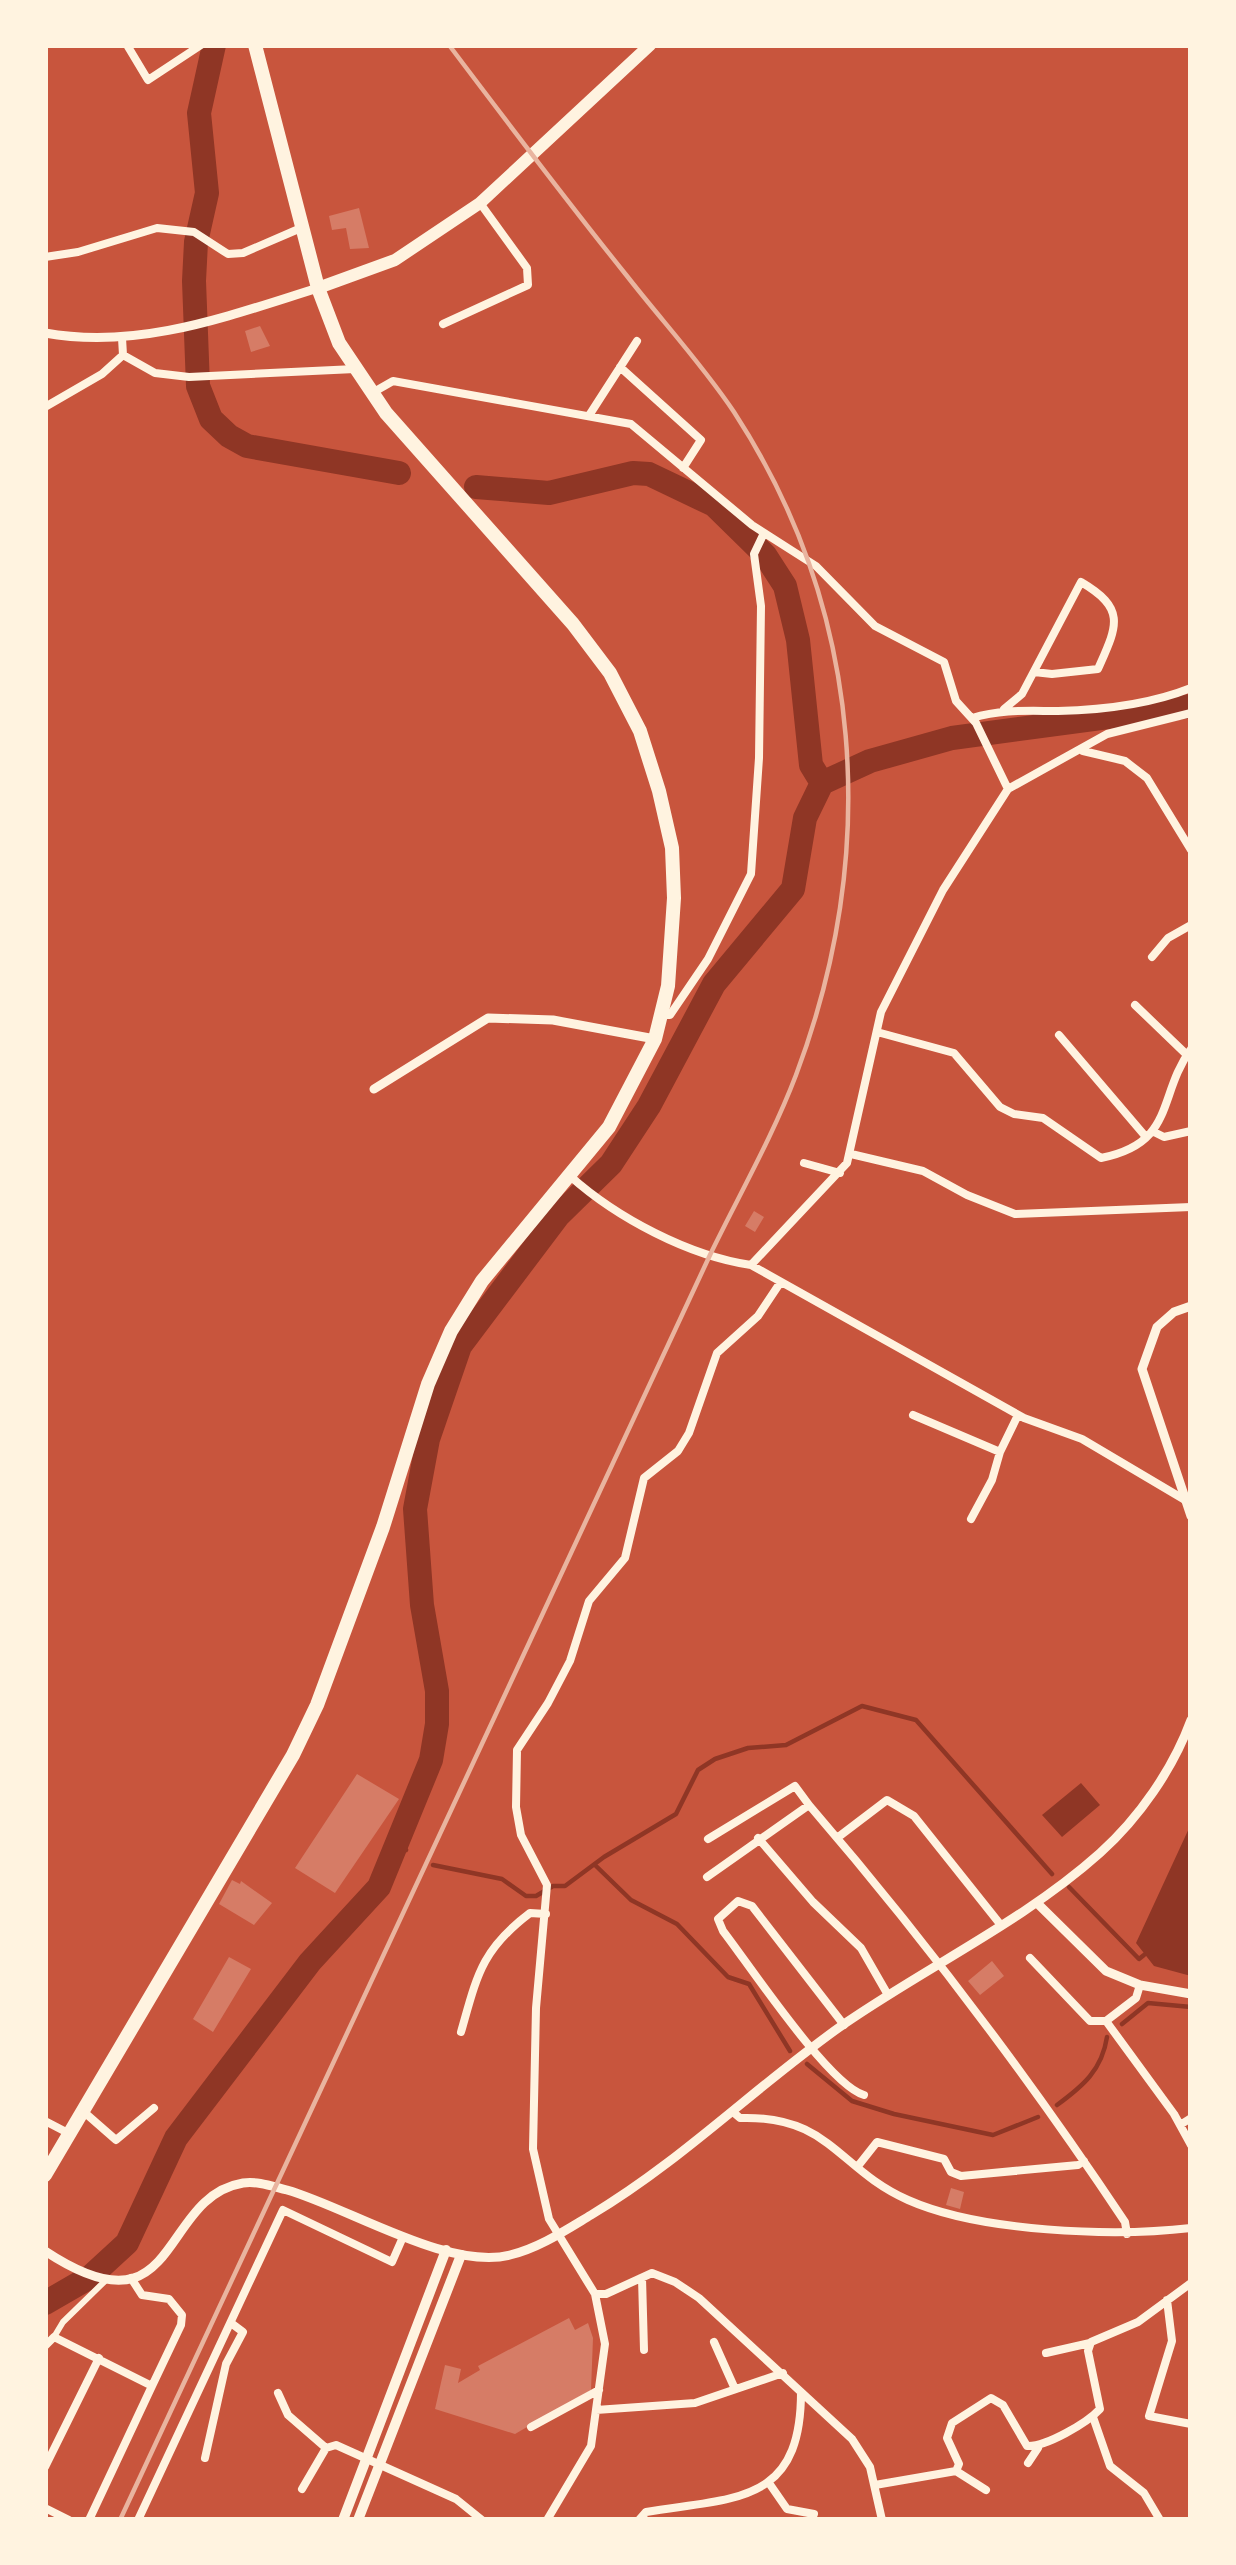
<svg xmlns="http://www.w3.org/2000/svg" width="1236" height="2565" font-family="'DM Sans',sans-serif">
	<rect width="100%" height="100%" fill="#c8553d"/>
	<path fill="#8f3625" d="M1081 1783 1100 1805 1062 1837 1042 1815Z
		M1191 1824V1976L1154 1966 1136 1943Z"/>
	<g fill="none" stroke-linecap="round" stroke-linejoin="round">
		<path stroke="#8f3625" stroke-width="4.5" d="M398 1845 406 1850
			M433 1865 502 1879 526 1896H536L553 1886H565L604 1857 676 1814 698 1770 715 1759 748 1748 786 1745 862 1706 916 1720 1052 1874
			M595 1865 631 1900 677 1924 728 1977 749 1984 790 2051
			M1069 1887 1139 1959 1144 1955
			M1122 2024 1148 2003 1191 2007
			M807 2064 852 2101 894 2114 993 2135 1038 2117
			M1057 2105C1083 2086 1102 2070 1107 2037"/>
		<path stroke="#8f3625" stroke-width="24" d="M214 45 199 113 207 193 196 242 194 281 198 386 211 419 229 436 247 446 399 473
			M476 487 549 493 633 473 649 474 714 505 765 555 785 586 798 640 811 765 822 783
			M45 2303 90 2277 127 2243 176 2138 310 1962 379 1887 431 1760 437 1724V1691L422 1605 415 1509 428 1439 460 1346 558 1216 611 1164 649 1106 714 984 793 889 805 818 822 783 870 761 952 738 1191 706"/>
	</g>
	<path fill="#d67c66" d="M359 208 369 248 350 249 346 228 332 230 329 216Z
		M260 326 270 346 251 352 245 331Z
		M754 1211 764 1217 755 1232 745 1226Z
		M357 1774 399 1799 335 1893 295 1868Z
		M232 1880 240 1884 241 1881 272 1903 254 1925 219 1904Z
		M229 1957 251 1969 213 2032 193 2019Z
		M992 1961 1004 1976 980 1995 968 1981Z
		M951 2188 964 2192 960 2209 946 2205Z
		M569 2318 575 2330 588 2323 593 2338 591 2390 515 2434 435 2409 445 2365 461 2369 458 2383 480 2370 478 2366Z"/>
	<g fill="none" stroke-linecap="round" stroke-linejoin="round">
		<path stroke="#fff3e0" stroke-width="6" d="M54 2337 63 2322 105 2281"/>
		<path stroke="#fff3e0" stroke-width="8" d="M127 45 148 80 201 45
			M45 257 78 252 157 228 194 232 228 254 243 253 301 228
			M443 324 528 285 527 268 480 203
			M122 338 123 355 155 373 189 377 355 369
			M620 367 701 440 683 468
			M372 393 393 381 631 424 752 525 816 566 875 626 944 662 956 701 976 723 1008 789
			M45 407 102 374 123 355
			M590 414 637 341
			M1004 709 1022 694 1081 582C1127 609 1117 626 1098 669L1052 674 1034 672
			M972 718C1002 709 1027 711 1058 711 1101 710 1151 704 1191 688
			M1083 751 1125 761 1147 778 1191 850
			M1152 957 1168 938 1191 925
			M1135 1005 1186 1054
			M662 1015H670L708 959 751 874 759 758 761 606 754 554 764 533
			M877 1032 954 1053 1000 1107 1014 1114 1043 1118 1101 1158C1176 1143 1157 1096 1191 1049
			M1059 1035 1146 1137
			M1154 1132 1164 1137 1191 1131
			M851 1154 923 1171 967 1195 1015 1214 1191 1207
			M804 1163 840 1173
			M570 1176C617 1218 689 1256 751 1265L1024 1418 1082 1439 1185 1500
			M751 1265 847 1163 881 1012 943 890 1008 789 1107 734 1191 713
			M913 1415 1000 1452 1018 1415
			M971 1519 992 1480 1000 1452
			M758 1838 813 1902 861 1948 888 1995
			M837 1838 887 1800 914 1816 1000 1924
			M708 1839 795 1786 809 1805
			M707 1877 809 1805C922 1936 1029 2078 1125 2222L1127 2234
			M1030 1958 1090 2021H1106
			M1140 1985 1136 1998 1106 2021 1174 2114 1191 2145
			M844 2025 752 1906 738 1901 718 1919 723 1931C750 1966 829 2085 864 2095
			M461 2032C477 1976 481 1950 530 1913L546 1914
			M84 2112 116 2140 154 2108
			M733 2112 740 2118C830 2115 838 2169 908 2200 980 2232 1113 2237 1191 2228
			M45 2121 70 2134
			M1180 2125 1191 2118
			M858 2166 877 2142 944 2159 951 2172 961 2176 1078 2165 1084 2161
			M642 2278 644 2350
			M595 2294H606L652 2273 675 2282 699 2298 852 2439 870 2467 882 2520
			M1167 2300 1172 2341 1149 2416 1191 2424
			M714 2342 735 2389
			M45 2346 54 2337 152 2386 181 2325 182 2315 169 2299 142 2295 131 2278
			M1046 2353 1090 2343
			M278 2393 288 2415 326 2448
			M596 2410 695 2403 783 2373
			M1093 2417 1110 2466 1144 2493 1160 2520
			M531 2427 599 2390
			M205 2458 226 2364 243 2332 231 2323
			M1028 2463 1038 2448
			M45 2467 99 2358
			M956 2471 986 2490
			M769 2483 787 2509 814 2514
			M875 2485 956 2471 959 2464 947 2438 952 2423 991 2398 1003 2405 1027 2446C1046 2447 1087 2423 1100 2409L1088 2351 1091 2342 1138 2322 1191 2283
			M302 2489 326 2448 336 2445 456 2499 482 2520
			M45 2508 69 2520
			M89 2520 152 2386
			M138 2520 283 2210 392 2262 403 2237
			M547 2520 591 2446 605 2344 595 2294 549 2219 533 2149 536 2008 547 1885 521 1835 516 1807 517 1750 548 1703 570 1661 589 1601 625 1558 644 1478 678 1451 689 1433 717 1353 758 1316 780 1283
			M639 2520 646 2512C735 2497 801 2505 801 2392"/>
		<path stroke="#fff3e0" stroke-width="9" d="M45 333C140 350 228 316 318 288
			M374 1089 488 1018 553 1020 655 1039
			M1191 1306 1174 1312 1157 1327 1142 1369 1191 1516
			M1037 1903 1106 1971 1140 1985 1191 1994
			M45 2251C181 2341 158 2197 243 2183 258 2181 271 2186 287 2190 347 2207 449 2271 510 2255 539 2248 566 2230 591 2215 683 2160 757 2085 844 2024 928 1966 1024 1921 1100 1853 1139 1818 1173 1769 1191 1720"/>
		<path stroke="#fff3e0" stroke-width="10" d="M343 2520 446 2250
			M358 2520 461 2255"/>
		<path stroke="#fff3e0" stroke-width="12" d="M318 288 395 260 480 203 650 45"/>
		<path stroke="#fff3e0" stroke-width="14" d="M45 2175 293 1755 317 1705 383 1527 428 1384 451 1331 482 1281 609 1127 655 1039 668 986 674 898 672 848 659 791 640 731 610 673 573 624 386 413 339 343 318 288 255 45"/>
		<path stroke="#e9b49f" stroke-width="4.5" d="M120 2520 710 1255C739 1195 772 1138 796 1075 880 852 865 613 734 412 702 364 662 321 627 276 566 200 507 122 449 45"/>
	</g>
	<rect width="1236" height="2565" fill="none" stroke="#fff3e0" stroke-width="96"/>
</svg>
